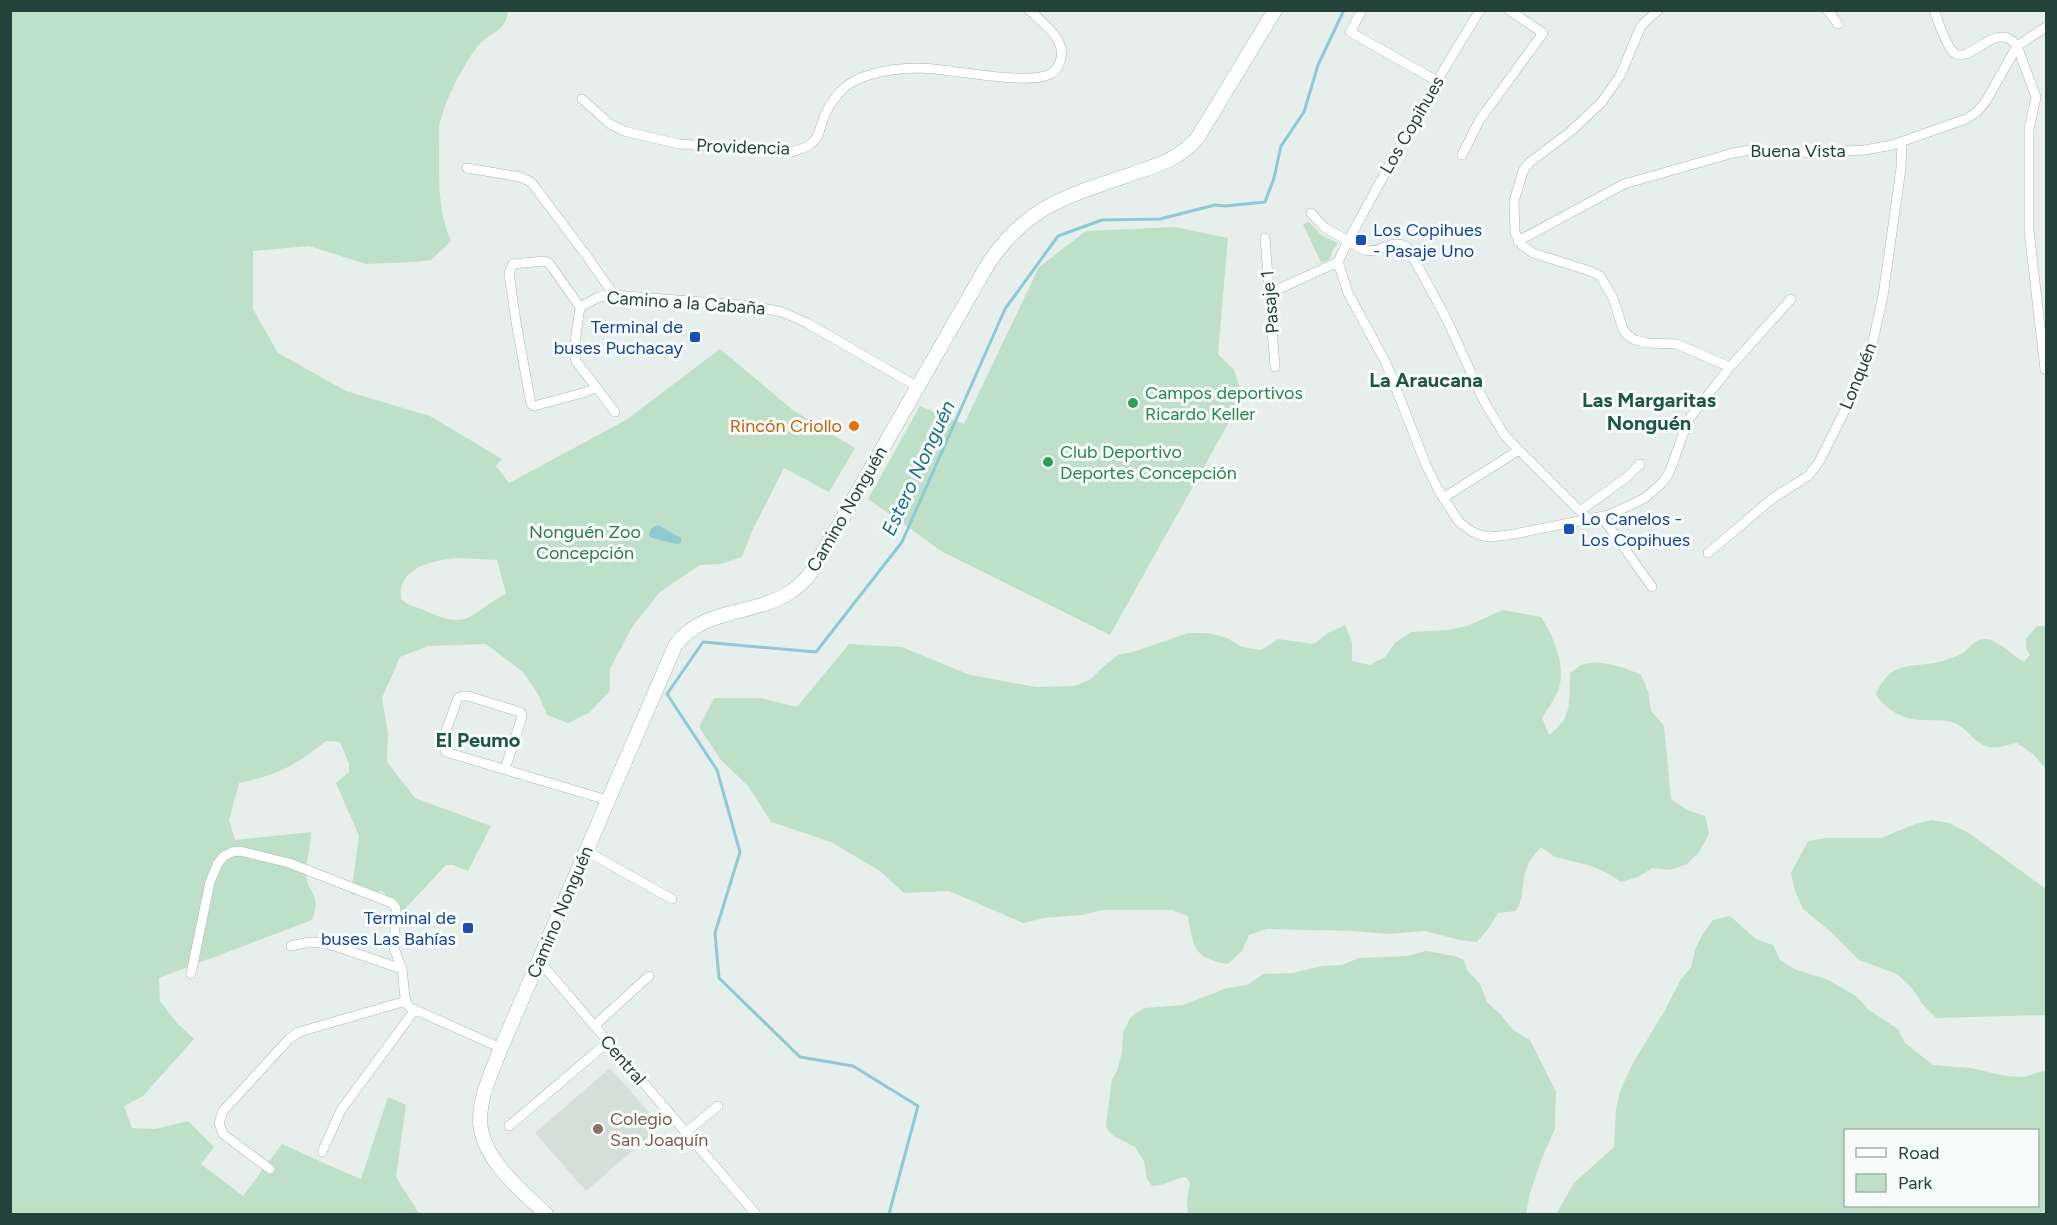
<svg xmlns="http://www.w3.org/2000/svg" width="2057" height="1225" font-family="Figtree,sans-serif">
	<rect width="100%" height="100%" fill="#e6efeb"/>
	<path fill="#d4dfda" d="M610 1068 661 1126 586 1191 535 1133Z"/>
	<path fill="#bfe0c8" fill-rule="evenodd" d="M10 11H508C505 34 490 31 477 47 461 69 447 96 440 122 438 130 439 141 439 150 439 181 438 211 451 241L431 260 414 262 366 264 309 246 253 251V309L278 353 346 391 430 416 502 459 496 466 509 483 626 420 720 349 794 411 855 448 829 492 784 468 752 531 742 557 721 564 700 565 660 592 632 627 610 669V691L590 712 568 723 547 715 538 694 523 672 486 644 428 646 400 657 382 698 388 733 387 762 415 798 491 826 468 871 453 865H446L403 911 382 891 351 895 359 836 336 783 349 772V764L340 742 326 741C296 765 278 775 239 783L229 820 235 840 311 832C311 846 307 857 306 870 305 894 323 890 312 920L159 978 160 1001 177 1023 194 1039 143 1096 124 1106 132 1128 155 1129 188 1121 214 1147 201 1164 243 1196 282 1144 344 1172 361 1179 388 1097 406 1105 396 1177 418 1212 425 1214H11ZM456 558 497 560 506 594C470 612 471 632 426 611 416 606 409 607 401 599 401 595 400 589 402 585 408 565 439 560 456 558Z
		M1309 222 1321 235 1338 243 1333 249 1330 259 1321 263 1303 224Z
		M1175 227 1228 238 1218 354 1234 370 1243 397 1110 635 943 552 868 499 920 406 964 424 1039 267 1086 231Z
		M1503 610 1541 617C1553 636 1564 659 1560 684 1558 695 1548 708 1542 718L1549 735C1573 718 1569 701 1570 673 1574 671 1578 666 1582 665 1598 658 1626 668 1641 675L1648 691 1651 711 1664 726 1671 799 1687 810 1705 816 1709 834 1699 852 1687 864 1670 870 1652 868 1638 877 1621 882 1607 873 1591 866 1555 857 1541 847C1533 856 1526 865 1524 878 1521 895 1525 894 1516 911L1498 913 1489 928 1477 942 1460 940 1425 931 1389 934 1354 931 1267 929 1249 935 1242 951 1228 964C1194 959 1193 947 1188 916L1172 910H1102L1082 915 1044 918 1023 923 949 891 904 893 880 871 831 842 771 822 748 786 721 760 699 727 714 698H761L797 707 849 644 902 647 970 675 1036 687 1074 686 1090 680 1103 667 1118 655 1136 651 1188 633H1207L1225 637 1242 647 1261 650 1278 639 1314 644 1328 633 1345 625 1352 643V661L1370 665 1385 657 1395 643 1411 632 1449 630 1467 626Z
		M2037 626H2046V769L2033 754 2017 743C2008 744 1999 749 1989 747 1975 744 1968 729 1955 723 1945 719 1934 721 1923 720 1904 720 1885 710 1876 694 1879 686 1885 677 1892 672 1905 663 1930 666 1946 660 1951 658 1958 656 1963 653 1970 647 1975 639 1986 639 1997 639 2013 656 2024 662L2030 655 2026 648V639Z
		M1931 820 1949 823 1969 833 2046 889V1015L1936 1018 1922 1004 1912 988 1897 974 1859 960 1831 932 1803 909 1795 891 1791 873 1808 841 1826 838H1881L1915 824Z
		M1730 916 1756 939 1773 945 1780 960 1794 969 1826 979 1856 996 1869 1010 1898 1029 1905 1043 1933 1065 1970 1068 2006 1076 2024 1077 2046 1070V1214H1556L1574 1183 1614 1147 1616 1109 1620 1091 1634 1061 1664 1012 1680 981 1691 967 1695 950 1702 935 1713 920ZM1846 1130H2038V1206H1846Z
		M1426 951 1455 956 1464 960 1467 970 1480 984 1487 1002 1501 1015 1513 1030 1530 1040 1556 1092 1555 1129 1542 1158 1530 1193 1526 1214H1188L1187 1201 1190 1183 1186 1177C1174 1178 1165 1186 1152 1186L1147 1179 1144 1161 1135 1147 1114 1136 1108 1131 1106 1126 1112 1079 1117 1071 1122 1052 1123 1033 1130 1018 1137 1012 1145 1008 1183 1005 1227 988 1247 985 1263 974 1293 973 1322 966 1342 965 1359 958 1407 956Z"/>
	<path fill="#8ec9d4" d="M658 525 681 538V543L677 544 652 538 649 535C650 529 652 527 658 525Z"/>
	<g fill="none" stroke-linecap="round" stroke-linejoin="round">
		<path stroke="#8ec9d4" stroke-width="3" d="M889 1214 918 1106 853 1066 800 1057 719 978 715 933 740 852 717 770 667 694 703 642 816 652 902 542 1005 309 1058 236 1102 220 1160 219 1215 205 1225 206 1265 202 1274 178 1281 146 1304 112 1318 65 1344 10"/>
		<g stroke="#a8b8b2" stroke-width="10">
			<path id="street" d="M1362 10 1350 32 1437 81
				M1480 10 1420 109 1348 241 1338 262 1348 293 1386 363 1426 465 1439 491 1459 522 1471 531 1480 535 1489 537 1509 535 1609 515 1645 498 1663 482 1670 471 1688 420 1730 367 1791 299
				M1658 10 1641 26 1620 76 1601 103 1570 132 1530 162 1523 171 1514 201 1515 233 1522 245 1533 253 1590 271 1600 276 1613 298 1623 329 1627 335 1635 340 1648 343 1677 344 1730 367
				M1827 10 1838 24
				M1934 10C1938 21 1946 46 1954 53 1970 65 1997 18 2017 46L2036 97 2029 129V231L2045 369
				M582 99 610 124 624 131 679 144 790 152C797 150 805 149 811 144 819 138 820 128 823 120 829 103 841 87 858 79 877 71 900 68 921 68 952 69 1023 85 1048 75 1054 73 1058 68 1060 62 1068 40 1043 23 1029 10
				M1462 155 1479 121 1543 33 1509 10
				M467 168 520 177 531 182 586 255 614 295
				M1311 213 1324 227 1364 250C1381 255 1393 236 1408 248L1446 318 1484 401 1505 436 1588 519
				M1265 238 1275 367
				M1518 241 1624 184 1733 153 1750 150 1797 153 1865 150 1892 145 1966 119 1977 112 1986 101 2017 46 2046 27
				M1270 293 1338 262
				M580 307 599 297 614 295 753 306 782 312 807 323 918 387
				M596 387 586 392 534 406 531 404 516 322 509 273 513 264 544 261 549 263 580 307 574 350 576 361 615 412
				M1443 498 1519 450
				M1580 511 1627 477 1640 464
				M1602 517 1652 587
				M1708 553 1773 498 1808 476 1819 462 1857 386 1873 341 1883 296 1901 168 1902 142
				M505 769 521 720 522 715 520 712 468 696H463L458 698 443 739 446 752 607 800
				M586 851 672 899
				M291 946 310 942 326 943 402 969
				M539 961 755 1213 754 1214
				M191 974 210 882 218 863 224 856 232 852 240 851 289 863 392 903 396 908 394 948 402 969 405 998 409 1007 501 1048
				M594 1026 649 976
				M509 1126 608 1042
				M685 1133 718 1106
				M322 1152 341 1110 414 1011
				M270 1169 223 1134 219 1123 223 1111 289 1039 299 1032 406 1001"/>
		</g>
		<g stroke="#a4bbb3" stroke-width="15">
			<path id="secondary" d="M546 1214C521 1190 481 1159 480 1120 480 1096 492 1071 501 1048L675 646C710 597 778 624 814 568L988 264C1027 205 1068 196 1132 174 1158 165 1180 159 1198 137L1275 10"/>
		</g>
		<use href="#street" stroke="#fff" stroke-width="9"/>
		<use href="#secondary" stroke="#fff" stroke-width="14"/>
	</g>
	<g fill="#1a4fb4" stroke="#f7fbf9" stroke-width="2">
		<rect x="1355" y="234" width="12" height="12" rx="3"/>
		<rect x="689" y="331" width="12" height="12" rx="3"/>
		<rect x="1563" y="523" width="12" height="12" rx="3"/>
		<rect x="462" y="922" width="12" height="12" rx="3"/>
	</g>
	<g fill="#2e9e5b" stroke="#f7fbf9" stroke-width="2">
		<circle cx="1133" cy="403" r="6"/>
		<circle cx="1048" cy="462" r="6"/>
	</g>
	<circle fill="#e8710a" stroke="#f7fbf9" stroke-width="2" cx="854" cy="426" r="6"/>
	<circle fill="#8d6e63" stroke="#f7fbf9" stroke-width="2" cx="598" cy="1129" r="6"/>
	<g text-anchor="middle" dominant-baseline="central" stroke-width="6" stroke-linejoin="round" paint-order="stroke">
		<g font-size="18" fill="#24423a" stroke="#f7fbf9">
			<text transform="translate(1412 125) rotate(-60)">Los Copihues</text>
			<text transform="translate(743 147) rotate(2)">Providencia</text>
			<text x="1798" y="151">Buena Vista</text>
			<text transform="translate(1270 302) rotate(-95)">Pasaje 1</text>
			<text transform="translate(686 303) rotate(4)">Camino a la Cabaña</text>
			<text transform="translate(1858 376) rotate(-68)">Lonquén</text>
			<text transform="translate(847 509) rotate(-60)">Camino Nonguén</text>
			<text transform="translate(560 912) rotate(-67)">Camino Nonguén</text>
			<text transform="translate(623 1060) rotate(49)">Central</text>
		</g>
		<g font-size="18" fill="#164399" stroke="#f7fbf9" text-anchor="start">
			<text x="1373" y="230">Los Copihues<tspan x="1373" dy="21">- Pasaje Uno</tspan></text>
			<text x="683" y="327" text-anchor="end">Terminal de<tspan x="683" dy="21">buses Puchacay</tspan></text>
			<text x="1581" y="519">Lo Canelos -<tspan x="1581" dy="21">Los Copihues</tspan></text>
			<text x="456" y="918" text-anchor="end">Terminal de<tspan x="456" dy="21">buses Las Bahías</tspan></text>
		</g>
		<g font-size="18" fill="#27864d" stroke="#f7fbf9" text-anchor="start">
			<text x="1145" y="393">Campos deportivos<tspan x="1145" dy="21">Ricardo Keller</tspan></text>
			<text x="1060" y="452">Club Deportivo<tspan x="1060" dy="21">Deportes Concepción</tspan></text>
		</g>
		<g font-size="18" fill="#c56008" stroke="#f7fbf9" text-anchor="end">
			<text x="842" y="426">Rincón Criollo</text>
		</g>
		<g font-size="18" fill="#2d7a4b" stroke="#f7fbf9">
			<text x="585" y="532">Nonguén Zoo<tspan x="585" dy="21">Concepción</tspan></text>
		</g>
		<g font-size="18" fill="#785e54" stroke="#f7fbf9" text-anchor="start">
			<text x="610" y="1119">Colegio<tspan x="610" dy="21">San Joaquín</tspan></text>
		</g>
		<g font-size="20" font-weight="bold" fill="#1f5548" stroke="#f7fbf9">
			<text x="1426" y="380">La Araucana</text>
			<text x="1649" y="400">Las Margaritas<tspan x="1649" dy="23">Nonguén</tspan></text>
			<text x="478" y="740">El Peumo</text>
		</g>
		<g font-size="20" font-style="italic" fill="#1c6f80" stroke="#f7fbf9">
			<text transform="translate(918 468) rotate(-65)">Estero Nonguén</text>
		</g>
	</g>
	<rect width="2057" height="1225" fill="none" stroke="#24423a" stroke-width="24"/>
	<rect x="1844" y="1129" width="195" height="78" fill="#f7fbf9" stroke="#a3b1ad" stroke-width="1.5"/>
	<rect x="1856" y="1148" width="30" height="9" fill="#ffffff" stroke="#a3b1ad" stroke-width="1.5"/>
	<text x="1898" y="1159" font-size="18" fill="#24423a">Road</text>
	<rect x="1856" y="1174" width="30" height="18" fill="#bfe0c8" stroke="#a3b1ad" stroke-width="1.5"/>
	<text x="1898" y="1189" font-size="18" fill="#24423a">Park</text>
</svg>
